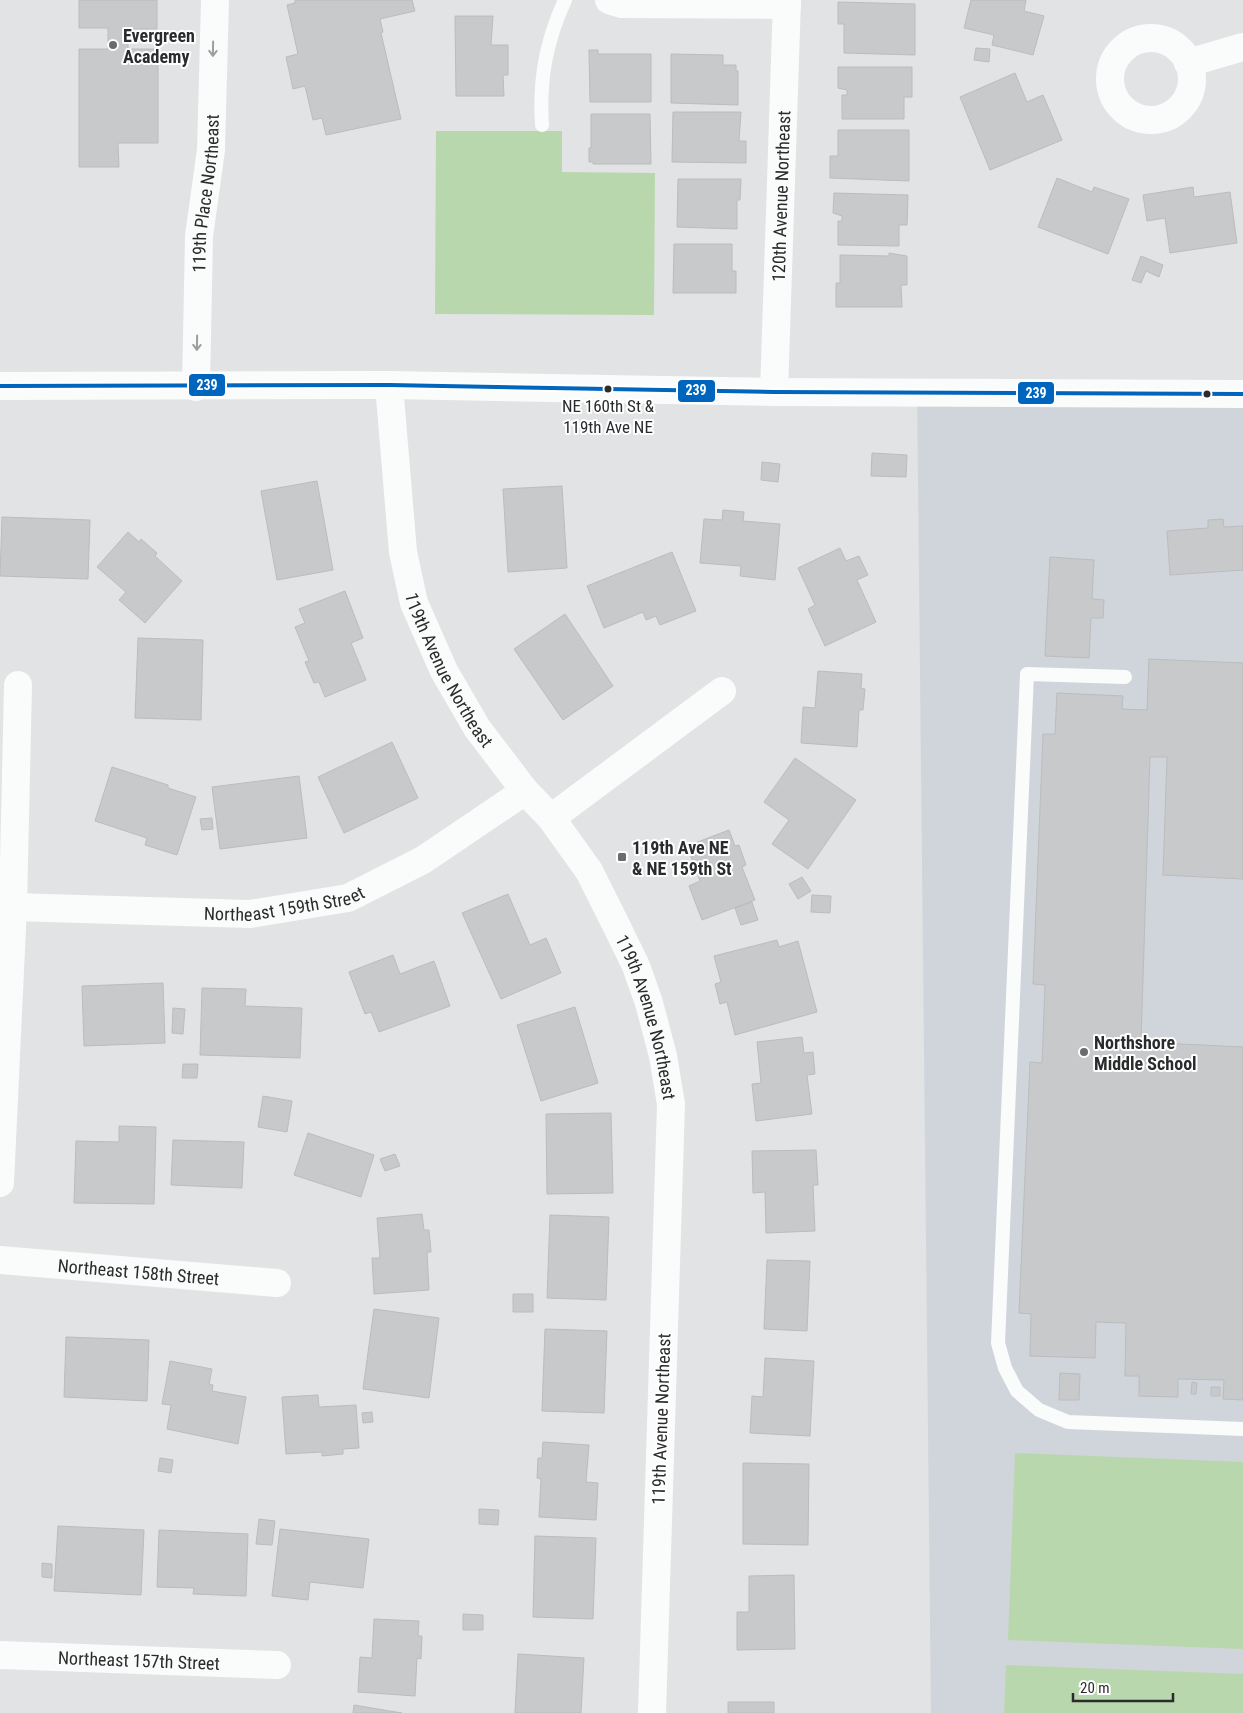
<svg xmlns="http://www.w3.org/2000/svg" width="1243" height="1713" font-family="'Roboto Condensed',sans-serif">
	<rect width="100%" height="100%" fill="#e1e3e4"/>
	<path fill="#cfd5da" d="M917 385 1243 392V1713H931Z"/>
	<path fill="#b9d7ad" d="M436 131H562V172L655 173 654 315 435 314Z
		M1015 1453 1243 1462V1649L1008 1640Z
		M1006 1665 1243 1674V1713H1004Z"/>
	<path fill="#c7c9ca" stroke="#bbbcbe" d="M79 0H157V29H128V49H158V143H118L119 167H79V49H108V28H79Z
		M295 0H412L415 11 380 19 383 32 381 33 401 119 326 135 322 118 313 120 305 86 293 89 286 57 298 54 287 5 295 3Z
		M971 0H1026L1024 11 1044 16 1033 55 992 45 994 35 964 28Z
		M838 2 915 4V55L844 53V24H838Z
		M455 16H493L491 45H508V75H503L504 96H456Z
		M976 48 990 49 989 62 974 60Z
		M589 50H598V54H651V102H590Z
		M671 54 723 55V65H736V71H738V105L671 103Z
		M838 67H912V97H904V119H842V95H847V90L838 88Z
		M1015 73 1027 102 1043 95 1062 140 990 170 960 97Z
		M673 112H741L739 141H746V163L672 162Z
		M591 114H650L651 164H593V162H589V148H591Z
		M838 130H909V181L830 178V156H838Z
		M1057 178 1092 192 1094 187 1129 199 1108 254 1038 227Z
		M678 179H741L740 200H737V229L677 227Z
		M1193 187 1194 197 1230 192 1237 243 1170 253 1165 218 1147 221 1143 195Z
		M834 193 908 195 907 225H899V246L838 245V221H842V216L833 213Z
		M674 244H732V271H736V293H673Z
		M889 253 907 256V285H901L902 307H836V283H840V255L889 256Z
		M1141 256 1163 265 1159 277 1146 271 1141 283 1132 280Z
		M872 453 907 455 906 477 871 476Z
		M762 462 780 464 778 482 761 480Z
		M317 481 333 570 277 580 261 491Z
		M562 486 567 568 508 572 503 489Z
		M723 510 744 512 743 521 780 524 775 580 740 576 741 566 700 563 704 519 722 520Z
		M2 517 90 520 88 579 0 576Z
		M1223 519 1224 527 1243 526V570L1170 575 1167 531 1208 528V520Z
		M128 532 139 542 141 539 157 553 155 556 182 581 145 623 119 600 126 592 97 567Z
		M840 548 846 561 859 556 868 575 857 580 876 622 825 646 808 609 815 605 798 568Z
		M672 552 696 611 660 625 656 616 646 620 643 612 604 628 587 586Z
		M1050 557 1094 560 1092 599 1104 600 1103 618H1091L1089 658 1045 656Z
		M345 591 363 638 351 643 366 680 325 697 319 682 314 683 305 662 309 661 295 627 305 623 299 609Z
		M565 614 613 686 563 720 514 649Z
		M138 638 203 640 201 720 135 718Z
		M1149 659 1243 663V879L1163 875 1167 757H1150L1141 1042 1243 1047V1400L1223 1399 1224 1380 1178 1379V1397L1139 1396V1376H1125L1126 1323 1096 1322 1095 1358 1030 1356 1031 1314 1019 1313 1030 1062 1042 1063 1045 985 1033 984 1043 734H1055L1057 693 1123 696 1122 709 1147 710Z
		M818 671 862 674 861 688 865 689 863 710H859L857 747 801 743 803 707 815 708Z
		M392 742 418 798 344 833 318 777Z
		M795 758 856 800 808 869 772 844 789 820 764 802Z
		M112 767 168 785V788L196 797 177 855 145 845 147 838 95 821Z
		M299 776 307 838 220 849 212 787Z
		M212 818 213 829 202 830 200 819Z
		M729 830 735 846 739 845 746 865 742 867 755 900 702 920 689 886 700 881 687 846Z
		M802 877 811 891 798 899 789 884Z
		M508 894 530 945 546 938 561 973 501 999 462 913Z
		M812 895 831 896 830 913 811 912Z
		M752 902 758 920 741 925 735 908Z
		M777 940 779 947 798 941 817 1012 735 1035 727 1002 720 1004 715 984 721 982 714 956Z
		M393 955 400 974 434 961 450 1006 379 1032 371 1012 365 1014 349 972Z
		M163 983 165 1043 84 1046 82 986Z
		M202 988 246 989 245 1006 302 1008 300 1058 200 1055Z
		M575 1007 598 1083 541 1101 517 1025Z
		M173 1008 185 1009 183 1034 172 1033Z
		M802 1037 804 1053 813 1052 815 1074 807 1075 812 1114 756 1121 752 1084 761 1083 757 1042Z
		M183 1064H198L197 1078H182Z
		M263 1096 292 1101 287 1132 258 1127Z
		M611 1113 613 1193 547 1194 546 1114Z
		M119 1126 156 1127 154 1204 74 1203 76 1141 119 1142Z
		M308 1133 374 1155 361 1197 294 1175Z
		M173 1140 244 1142 242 1188 171 1185Z
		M816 1150 818 1185H813L815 1231 766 1233 765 1192 753 1193 752 1151Z
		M395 1154 400 1166 385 1171 380 1159Z
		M422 1214 424 1230H429L431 1252H427L429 1290 374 1294 372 1258H380L377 1218Z
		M550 1215 609 1217 606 1300 547 1298Z
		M767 1260 810 1261 807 1331 764 1329Z
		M513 1294H533V1312H513Z
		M374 1309 439 1318 429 1398 363 1389Z
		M545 1329 607 1331 604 1413 542 1411Z
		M66 1337 149 1340 147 1401 64 1397Z
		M765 1358 814 1361 810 1436 750 1433 752 1396 763 1397Z
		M170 1361 212 1369 209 1384 213 1385 212 1391 246 1397 238 1444 167 1429 171 1405 162 1404Z
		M1060 1373 1080 1374 1079 1400H1059Z
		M1192 1382 1197 1383 1196 1394H1191Z
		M1211 1387H1220V1396H1211Z
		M318 1395 319 1407 356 1405 359 1448 343 1449V1454L322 1456V1452L286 1454 282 1397Z
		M372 1412 373 1422 363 1423 362 1413Z
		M543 1442 589 1445 586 1482 598 1483 596 1520 539 1517 541 1479 537 1478 538 1458H542Z
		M160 1458 173 1460 171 1473 158 1471Z
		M743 1463 809 1464 808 1545 743 1544Z
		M479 1509 499 1510 498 1525 479 1524Z
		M259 1519 275 1521 272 1545 256 1544Z
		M58 1526 144 1530 141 1595 54 1591Z
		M280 1529 369 1539 363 1588 310 1582 308 1600 272 1596Z
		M159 1530 248 1534 246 1596 193 1594 194 1588 157 1587Z
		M535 1536 596 1538 593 1619 533 1617Z
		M42 1563 52 1564V1578L42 1577Z
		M794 1575 795 1649 737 1650V1612H749V1576Z
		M463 1614 483 1615V1630H463Z
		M374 1619 419 1621 418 1636H422L421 1659 417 1658 415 1696 358 1692 360 1657 372 1658Z
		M518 1654 584 1658 581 1713H515Z
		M728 1702H774V1713H728Z
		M354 1705 402 1713H353Z"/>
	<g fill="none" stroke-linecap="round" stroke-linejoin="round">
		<path stroke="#fafbfb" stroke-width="14" d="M542 125C539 80 546 41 565 0
			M1125 677 1027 674 998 1343 1005 1368 1017 1391 1039 1410 1068 1422 1243 1429"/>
		<g stroke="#fafbfb" stroke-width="28">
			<path d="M609 0 622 4 787 5"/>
			<circle cx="1151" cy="79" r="41"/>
			<path d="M1188 63 1243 47"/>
			<path id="s1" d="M389 385 403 552 414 603 444 671 477 728 525 791 551 818 589 871 618 929 636 966 649 1003 663 1056 671 1104 652 1713"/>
			<path id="s2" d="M196 387 199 236 211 150 215 0"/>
			<path id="s3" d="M774 392 787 0"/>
			<path d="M551 818 722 691"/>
			<path id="s4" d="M13 907 250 914 348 898 423 860 525 791"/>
			<path d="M0 1183 13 907 18 685"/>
			<path id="s5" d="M0 1260 277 1283"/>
			<path id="s6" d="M0 1655 277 1665"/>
		</g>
		<path stroke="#fafbfb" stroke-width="28" d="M0 386 389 385 774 392 1243 394"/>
		<g stroke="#fff" stroke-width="8">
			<path id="bus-1" d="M0 386 389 385 774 392 1243 394"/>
		</g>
		<use href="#bus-1" stroke="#0065bd" stroke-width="4"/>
	</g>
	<defs><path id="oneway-shaft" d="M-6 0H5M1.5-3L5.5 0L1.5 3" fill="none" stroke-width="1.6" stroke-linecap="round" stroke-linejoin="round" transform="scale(1.25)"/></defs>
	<g stroke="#9c9d9e">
		<use href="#oneway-shaft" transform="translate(213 49) rotate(91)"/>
		<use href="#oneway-shaft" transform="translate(197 343) rotate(91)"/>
	</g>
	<g fill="#6a6b6c" stroke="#fff" stroke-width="2">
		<circle cx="113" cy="45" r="5"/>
		<rect x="617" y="852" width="10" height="10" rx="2.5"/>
		<circle cx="1084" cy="1052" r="5"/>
	</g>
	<g fill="#2a2b2c" stroke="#fff" stroke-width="2">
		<circle cx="608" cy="389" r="4.5"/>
		<circle cx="1207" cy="394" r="4.5"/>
	</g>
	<g text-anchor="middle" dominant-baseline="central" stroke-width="4" stroke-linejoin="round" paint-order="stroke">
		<g font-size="17" fill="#2a2b2c" stroke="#fff">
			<text x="608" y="406">NE 160th St &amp;<tspan x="608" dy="21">119th Ave NE</tspan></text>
		</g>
		<g font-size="18" font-weight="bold" fill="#2a2b2c" stroke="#fff" text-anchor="start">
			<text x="123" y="35">Evergreen<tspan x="123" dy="21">Academy</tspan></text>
			<text x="632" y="847">119th Ave NE<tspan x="632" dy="21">&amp; NE 159th St</tspan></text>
			<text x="1094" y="1042">Northshore<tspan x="1094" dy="21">Middle School</tspan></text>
		</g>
		<g font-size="18" fill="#2a2b2c" stroke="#fff">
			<text stroke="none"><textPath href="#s2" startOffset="194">119th Place Northeast</textPath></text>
			<text stroke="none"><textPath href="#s3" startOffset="196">120th Avenue Northeast</textPath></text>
			<text stroke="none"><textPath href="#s1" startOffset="295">119th Avenue Northeast</textPath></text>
			<text stroke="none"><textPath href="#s4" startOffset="272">Northeast 159th Street</textPath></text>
			<text stroke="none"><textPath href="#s1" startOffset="700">119th Avenue Northeast</textPath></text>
			<text stroke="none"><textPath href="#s5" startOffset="139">Northeast 158th Street</textPath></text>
			<text transform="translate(661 1419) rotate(-88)">119th Avenue Northeast</text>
			<text stroke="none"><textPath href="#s6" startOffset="139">Northeast 157th Street</textPath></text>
		</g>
	</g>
	<g stroke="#fff" stroke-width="2">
		<rect x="188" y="373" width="38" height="24" rx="5" fill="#0065bd"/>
		<rect x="677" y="379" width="39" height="24" rx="5" fill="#0065bd"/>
		<rect x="1017" y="381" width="38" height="24" rx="5" fill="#0065bd"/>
	</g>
	<g font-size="14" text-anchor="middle" font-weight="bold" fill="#fff">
		<text x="207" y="390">239</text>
		<text x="696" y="395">239</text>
		<text x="1036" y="398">239</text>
	</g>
	<path d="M1073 1693v8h100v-8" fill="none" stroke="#2a2b2c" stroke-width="2.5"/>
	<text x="1080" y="1693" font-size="15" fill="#2a2b2c" stroke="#ffffff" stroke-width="4" paint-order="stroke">20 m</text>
</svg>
